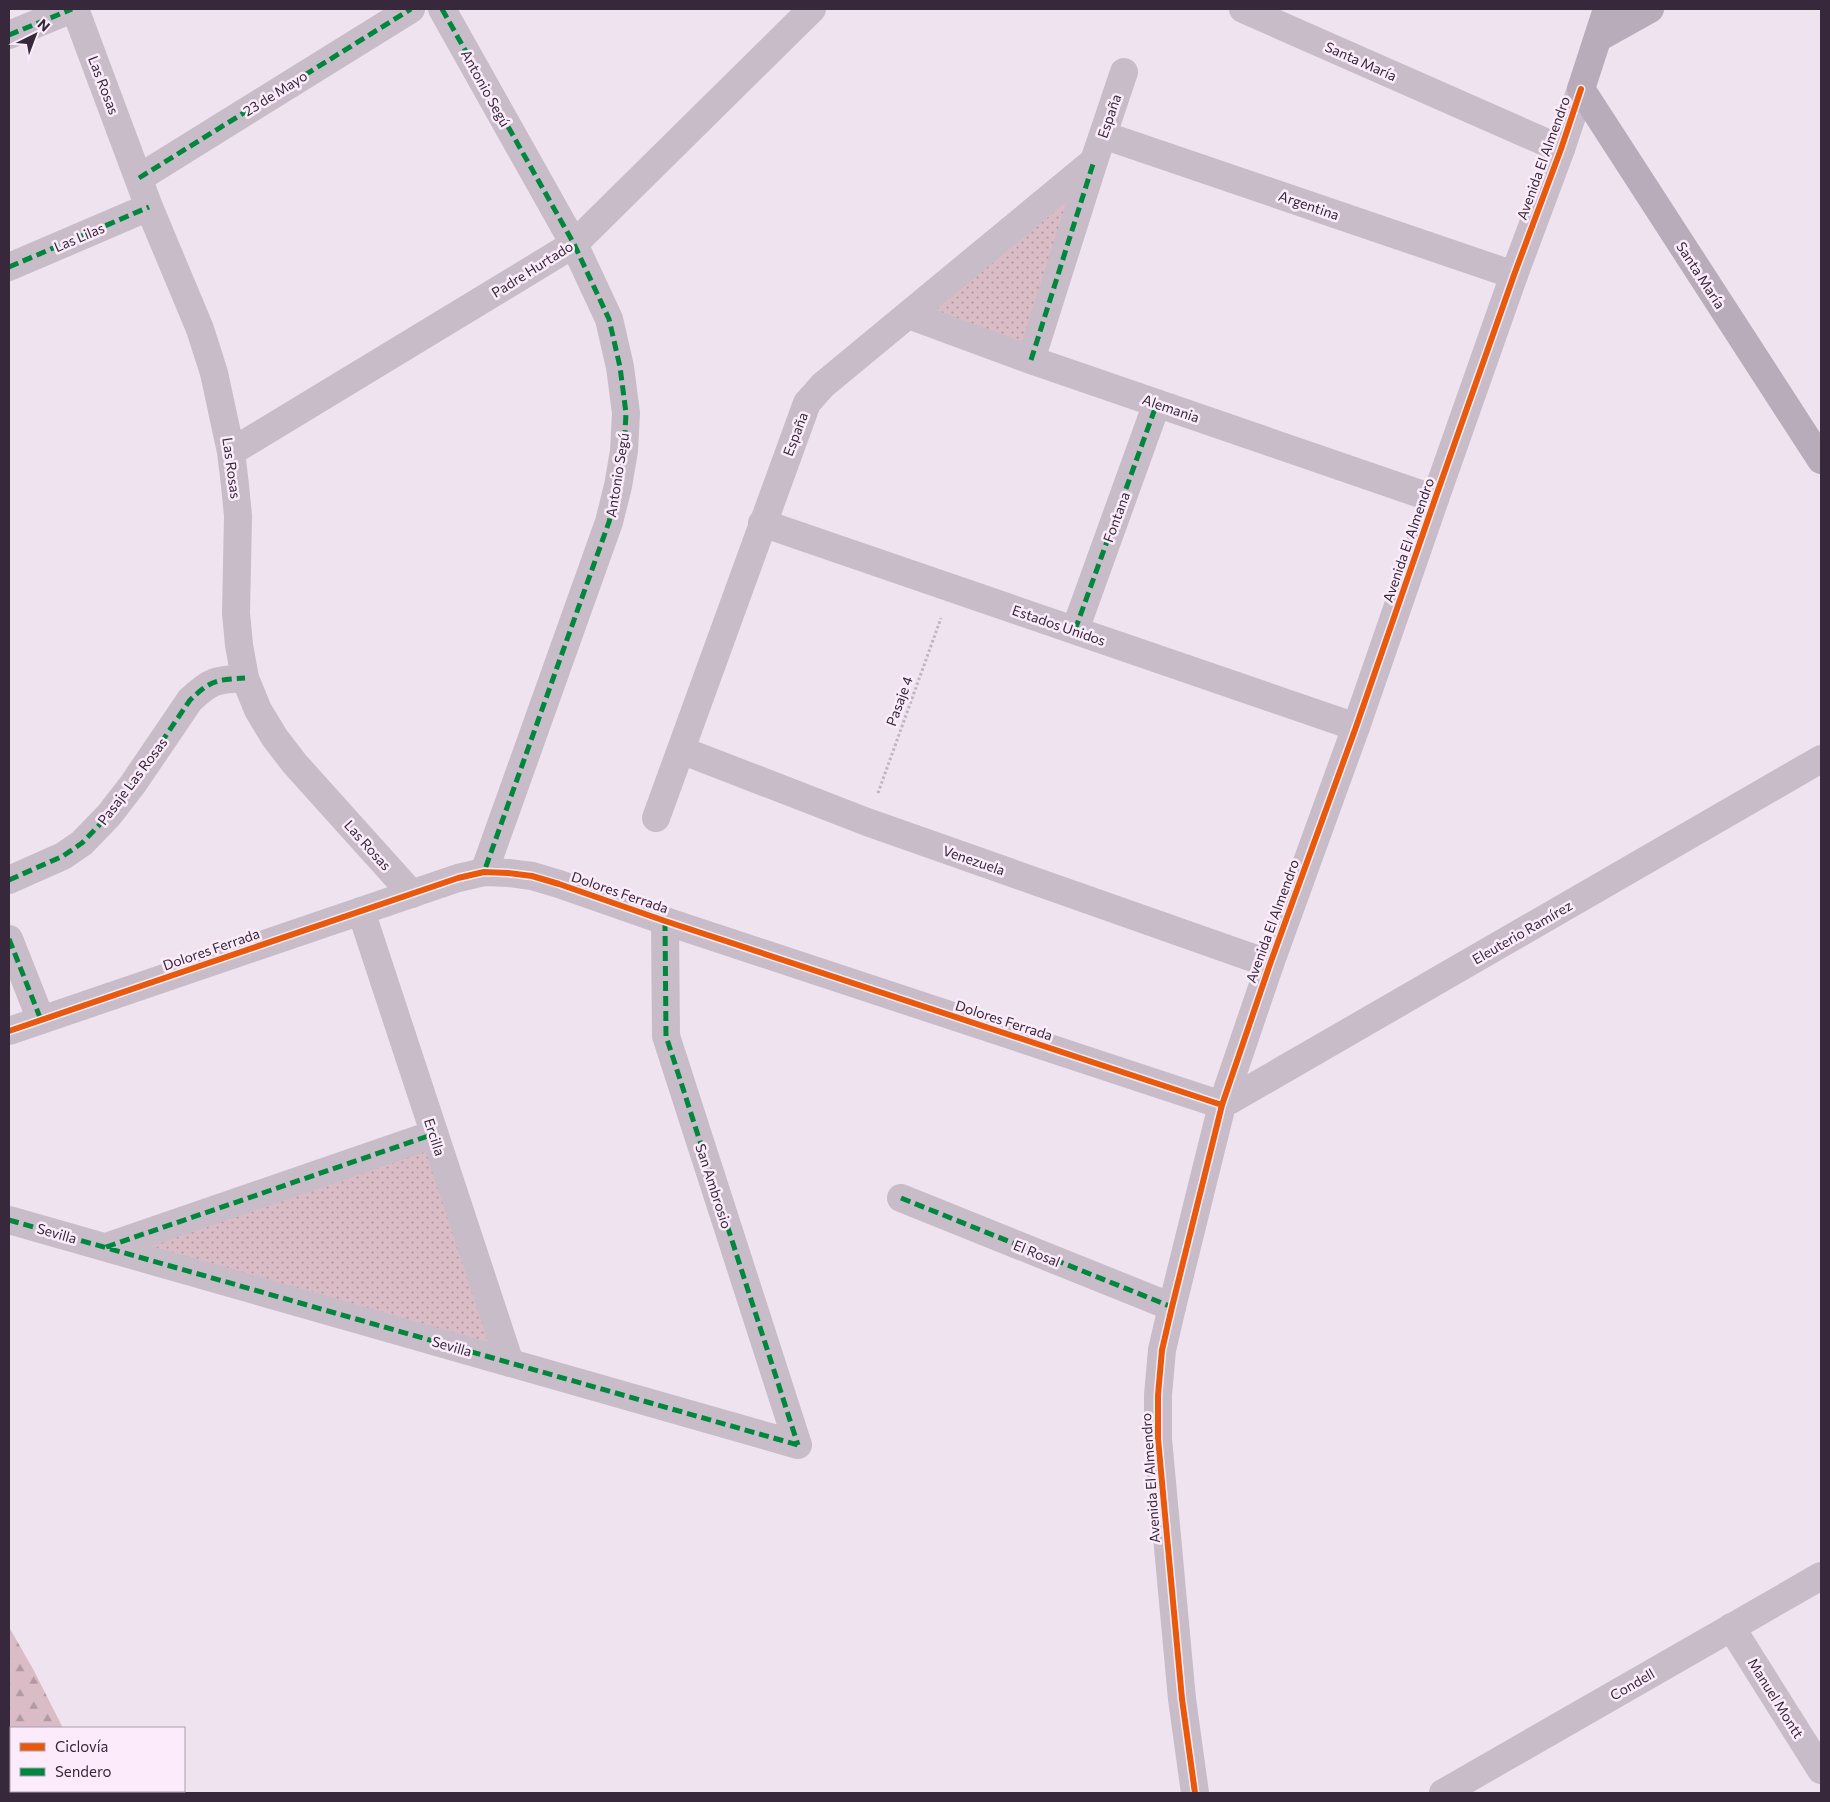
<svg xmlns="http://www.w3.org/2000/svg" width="1830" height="1802" font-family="Commissioner,sans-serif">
	<defs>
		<pattern id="forest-firs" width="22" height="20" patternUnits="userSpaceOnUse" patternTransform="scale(1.25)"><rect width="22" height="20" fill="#d9bcc6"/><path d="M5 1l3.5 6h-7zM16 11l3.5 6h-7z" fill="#b199a2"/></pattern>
		<pattern id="park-dots" width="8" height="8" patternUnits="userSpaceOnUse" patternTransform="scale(1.25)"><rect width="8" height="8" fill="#d9bcc6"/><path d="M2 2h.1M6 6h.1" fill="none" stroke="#b199a2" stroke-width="1.8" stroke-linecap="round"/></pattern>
	</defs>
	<rect width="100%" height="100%" fill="#f0e3f0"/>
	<path fill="url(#forest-firs)" d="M9 1627 33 1669 63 1728H11V1791H95L96 1793H9Z"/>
	<path fill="url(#park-dots)" d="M1081 178 1027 349 923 311Z
		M425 1144 497 1351 130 1244Z"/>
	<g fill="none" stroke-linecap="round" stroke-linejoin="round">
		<path stroke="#b1c39d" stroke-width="10" d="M9 1788 12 1793"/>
		<path stroke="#c1b4c2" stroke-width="3" stroke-dasharray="2.5 2.5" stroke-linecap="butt" d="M878 793 941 618"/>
		<path stroke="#c8bcc9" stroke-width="28" d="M75 9 149 207 200 329 214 373 231 452 235 485 238 516 236 613 239 645 245 678 258 710 275 738 295 764 412 894
			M442 9 574 244 609 319 620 367 626 413 624 451 618 486 609 522 484 872
			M1243 9 1561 149
			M9 35 72 9
			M1103 135 1514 275
			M139 178 411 9
			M9 267 149 207
			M909 315 1031 360 1435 499
			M1031 360 1094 161 1124 72
			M231 452 574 244 812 9
			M762 523 1356 727
			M1075 630 1157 403
			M681 750 867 822 1270 964
			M656 818 807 403 823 385 1094 161
			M9 880 63 856 82 843 109 815 133 784 190 700C212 679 217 680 245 678
			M361 911 510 1363
			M665 921 666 1036 798 1445
			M9 939 41 1020
			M901 1198 1172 1307
			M9 1220 798 1445
			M106 1247 434 1134
			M1731 1627 1821 1770
			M1443 1793 1821 1576"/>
		<path stroke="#c8bcc9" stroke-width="28" d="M9 1031 458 878 484 872 508 873 532 876 559 884 665 921 1222 1105
			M1222 1105 1821 759
			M1195 1793 1182 1699 1158 1439V1395L1162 1350 1172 1307 1222 1105 1270 964 1356 727 1435 499 1514 275 1561 149 1581 89"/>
		<path stroke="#b9acba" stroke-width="28" d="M1607 9 1581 89 1821 460
			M1598 38 1650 9"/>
		<path stroke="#00873e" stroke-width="5" stroke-dasharray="10 5" stroke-linecap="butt" d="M442 9 574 244 609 319 620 367 626 413 624 451 618 486 609 522 484 872
			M9 35 72 9
			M139 178 411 9
			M9 267 149 207
			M1031 360 1094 161
			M1075 630 1157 403
			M9 880 63 856 82 843 109 815 133 784 190 700C212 679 217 680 245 678
			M665 921 666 1036 798 1445
			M9 939 41 1020
			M901 1198 1172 1307
			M9 1220 798 1445
			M106 1247 434 1134"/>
		<g stroke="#fcebfb" stroke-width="9">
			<path id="cycleway" d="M9 1031 458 878 484 872 508 873 532 876 559 884 665 921 1222 1105
				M1195 1793 1182 1699 1158 1439V1395L1162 1350 1172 1307 1222 1105 1270 964 1356 727 1435 499 1514 275 1561 149 1581 89"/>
		</g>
		<use href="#cycleway" stroke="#e8590c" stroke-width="6"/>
	</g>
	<g text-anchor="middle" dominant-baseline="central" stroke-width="5" stroke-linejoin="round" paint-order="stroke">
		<g font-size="14" fill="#37293b" stroke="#fcebfb">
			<text transform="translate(1361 61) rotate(24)">Santa María</text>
			<text transform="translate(104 85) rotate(69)">Las Rosas</text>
			<text transform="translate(486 88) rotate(61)">Antonio Segú</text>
			<text transform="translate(275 93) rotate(-32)">23 de Mayo</text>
			<text transform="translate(1109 116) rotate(-71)">España</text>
			<text transform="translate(1543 158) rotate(-70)">Avenida El Almendro</text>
			<text transform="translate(1309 205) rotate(19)">Argentina</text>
			<text transform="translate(79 237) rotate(-23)">Las Lilas</text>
			<text transform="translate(532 269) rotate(-32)">Padre Hurtado</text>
			<text transform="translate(1701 275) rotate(57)">Santa María</text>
			<text transform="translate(1171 408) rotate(19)">Alemania</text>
			<text transform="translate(795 434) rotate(-69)">España</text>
			<text transform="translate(232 468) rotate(82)">Las Rosas</text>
			<text transform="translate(617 475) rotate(-81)">Antonio Segú</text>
			<text transform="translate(1116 517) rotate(-70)">Fontana</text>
			<text transform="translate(1408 540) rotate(-71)">Avenida El Almendro</text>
			<text transform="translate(1059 625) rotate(19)">Estados Unidos</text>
			<text transform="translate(899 701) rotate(-70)">Pasaje 4</text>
			<text transform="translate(132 781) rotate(-53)">Pasaje Las Rosas</text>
			<text transform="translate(368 845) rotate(48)">Las Rosas</text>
			<text transform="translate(974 860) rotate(19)">Venezuela</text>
			<text transform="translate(620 892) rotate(19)">Dolores Ferrada</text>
			<text transform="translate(1272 921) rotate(-70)">Avenida El Almendro</text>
			<text transform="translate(1522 932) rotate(-30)">Eleuterio Ramírez</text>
			<text transform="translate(211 949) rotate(-19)">Dolores Ferrada</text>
			<text transform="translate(1004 1020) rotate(18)">Dolores Ferrada</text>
			<text transform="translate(435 1137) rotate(72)">Ercilla</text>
			<text transform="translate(714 1186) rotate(72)">San Ambrosio</text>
			<text transform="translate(57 1233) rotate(16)">Sevilla</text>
			<text transform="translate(1037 1253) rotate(22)">El Rosal</text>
			<text transform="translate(452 1346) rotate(16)">Sevilla</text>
			<text transform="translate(1150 1478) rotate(-94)">Avenida El Almendro</text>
			<text transform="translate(1632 1684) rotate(-30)">Condell</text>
			<text transform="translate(1776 1698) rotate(58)">Manuel Montt</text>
		</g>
	</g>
	<rect width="1830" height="1802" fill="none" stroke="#37293b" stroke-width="20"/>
	<rect x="10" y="1727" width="175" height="65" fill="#fcebfb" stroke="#ad9dae"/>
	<rect x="20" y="1743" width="25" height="8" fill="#e8590c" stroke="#ad9dae"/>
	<text x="55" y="1752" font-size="15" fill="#37293b">Ciclovía</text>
	<rect x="20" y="1768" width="25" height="8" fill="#00873e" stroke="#ad9dae"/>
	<text x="55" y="1777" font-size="15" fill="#37293b">Sendero</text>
	<g transform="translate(35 35) rotate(42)" stroke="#fcebfb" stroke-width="4" paint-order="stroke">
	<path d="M0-4L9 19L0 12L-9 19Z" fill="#37293b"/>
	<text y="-8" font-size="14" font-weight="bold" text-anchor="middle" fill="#37293b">N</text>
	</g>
</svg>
